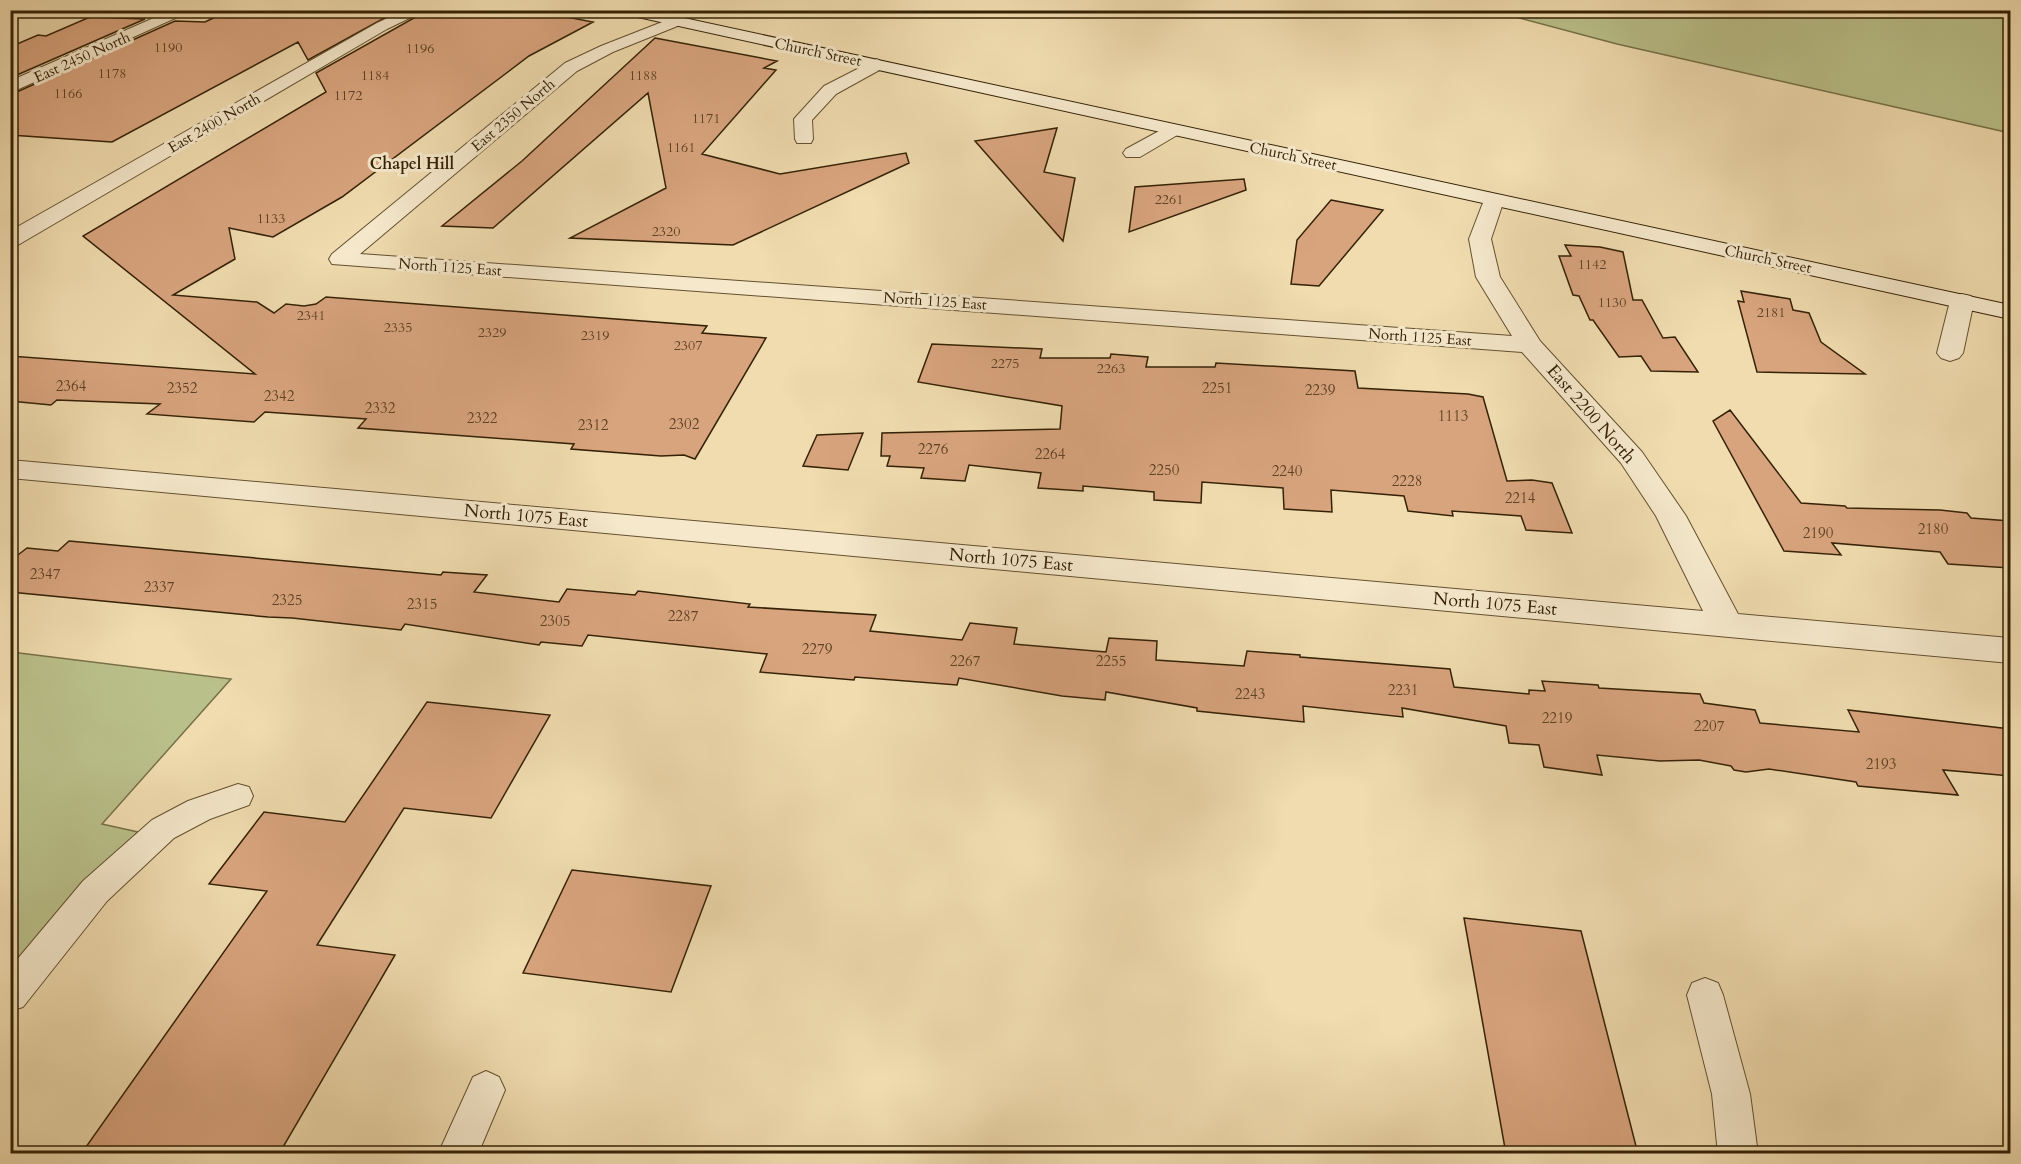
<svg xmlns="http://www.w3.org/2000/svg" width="2021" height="1164" font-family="Cardo,serif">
	<rect width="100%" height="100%" fill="#f0dcaf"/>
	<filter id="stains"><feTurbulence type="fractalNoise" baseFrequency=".00333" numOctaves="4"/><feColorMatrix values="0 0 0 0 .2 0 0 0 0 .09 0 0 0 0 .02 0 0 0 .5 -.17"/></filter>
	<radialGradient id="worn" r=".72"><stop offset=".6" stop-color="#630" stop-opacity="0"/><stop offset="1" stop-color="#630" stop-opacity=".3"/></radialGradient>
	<path fill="#bac08a" stroke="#787148" stroke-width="1.5" d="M1493 11H2010V133L1617 44Z
		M11 652 231 679 102 824 138 832 11 984Z"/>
	<path fill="#d8a47e" stroke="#352206" stroke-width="1.5" d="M230 10H399L308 60 298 42 112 142 10 135V95L175 21 205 22Z
		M428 10H530L593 22 529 56 342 197 273 237 229 228 235 259 173 295 257 302 274 313 286 304 304 306 316 304 326 297 707 326 702 333 766 338 695 459 684 455 661 456 571 449 574 444 358 428 366 419 265 412 254 422 147 414 160 404 57 400 51 405 10 401V356L255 374 83 236 326 92 316 73Z
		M90 17 145 19 10 78V47L38 35 46 36Z
		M655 38 777 61 764 68 776 70 702 154 780 174 906 153 909 163 733 245 570 238 666 188 648 93 493 228 442 226 522 161Z
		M1057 128 1044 172 1075 178 1063 241 975 141Z
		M1244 179 1246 190 1129 232 1135 187Z
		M1331 200 1383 210 1319 286 1291 284 1297 240Z
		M1565 245 1600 247 1623 252 1633 300H1642L1663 338 1675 337 1698 372 1651 371 1641 356 1619 357 1593 320H1590L1579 296 1573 295 1559 256H1571Z
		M1741 291 1790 299 1793 310 1809 313 1821 342 1865 374 1757 372 1738 301 1744 302Z
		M932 344 1042 349 1040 358H1110L1111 354 1148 357 1146 367H1215L1216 363 1355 371 1358 388 1468 394 1483 397 1507 481 1532 480 1552 483 1572 533 1526 530 1521 516 1452 511 1453 516 1408 511 1404 496 1331 490 1332 512 1284 509 1283 488 1202 482 1201 503 1154 500V492L1083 486V491L1038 488 1041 473 969 465 965 481 921 478 924 468 887 466 890 456H881L882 433 1060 429 1062 406 918 382Z
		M1730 410 1801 503 1845 506 1847 508 1940 510 1967 513 1971 518 2010 521V568L1948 564 1940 552 1832 543 1841 555 1784 551 1713 421Z
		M863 433 848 470 803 466 817 435Z
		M69 541 441 575 443 572 487 575 474 592 559 602 567 589 635 595 638 591 750 604 748 607 876 615 870 631 962 640 970 623 1017 628 1014 644 1106 652 1109 638 1157 641 1156 660 1244 666 1247 651 1300 655V657L1450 669 1454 687 1529 694V690L1545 691 1542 681 1598 685 1599 688 1700 694 1704 703 1755 710 1760 723 1859 732 1848 710 2010 729V776L1943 770 1958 795 1858 786 1856 782 1769 769 1746 772 1734 770 1731 766 1699 760 1660 761 1597 755 1602 775 1544 767 1539 745 1509 743 1506 726 1402 708 1403 717 1303 706 1304 722 1197 711V708L1106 692 1105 700 1062 696 959 678 957 685 855 677 854 680 760 672 767 654 588 635 582 646 541 642 539 645 405 624 401 630 292 618 268 617 10 592V561L27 548 58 551Z
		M427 702 550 715 491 818 404 808 317 945 395 955 279 1154H81L267 891 209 884 264 812 345 822Z
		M572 870 711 886 671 992 523 973Z
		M1464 918 1581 931 1638 1154H1506Z"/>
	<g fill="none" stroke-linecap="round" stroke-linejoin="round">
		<g stroke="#645030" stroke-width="2">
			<path id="lane" d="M238 784 249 787 253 796 249 805 210 819 174 838 107 901 23 1007 10 1011V968L83 881 152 820 188 801Z
				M1705 978 1718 983 1723 995 1750 1094 1758 1154H1718L1712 1094 1687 995 1692 983Z
				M486 1071 499 1077 505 1090 478 1154H438L473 1077Z"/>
		</g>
		<g stroke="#645030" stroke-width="2">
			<path id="street" d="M172 10H193L10 93V81Z
				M405 10H426L387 29 18 245 10 247V231L377 23Z
				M675 17 683 22 680 25 613 52 577 71 360 254 1512 336 1476 277 1469 239 1484 200 1487 196 1494 194 1501 196 1504 200 1491 239 1500 277 1540 341 1642 452 1686 516 1738 614 2010 638V663L10 478V460L1703 611 1656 516 1621 463 1522 352 332 264 329 259 332 254 565 63 601 46Z
				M877 59 885 64 883 68 836 94 812 120 813 139 811 143H797L795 139 794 119 824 86Z
				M1172 124 1179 126 1181 130 1179 134 1140 157H1126L1123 153 1126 149Z
				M1962 294 1971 296 1974 301 1963 353 1959 358 1950 361 1941 358 1937 353 1950 301 1953 296Z"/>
		</g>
		<g stroke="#352206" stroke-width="2">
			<path id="secondary" d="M617 10H647L2010 305V319L624 14Z"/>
		</g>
		<use href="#lane" fill="#f5e8cb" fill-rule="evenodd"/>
		<use href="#street" fill="#f5e8cb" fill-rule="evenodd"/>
		<use href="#secondary" fill="#f5e8cb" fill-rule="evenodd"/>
	</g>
	<g text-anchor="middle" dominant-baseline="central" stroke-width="6" stroke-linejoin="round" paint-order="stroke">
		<g font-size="14" fill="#5e4224">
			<text x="168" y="47">1190</text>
			<text x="420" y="48">1196</text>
			<text x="112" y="73">1178</text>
			<text x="375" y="75">1184</text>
			<text x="643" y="75">1188</text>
			<text x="68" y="93">1166</text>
			<text x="348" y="95">1172</text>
			<text x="706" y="118">1171</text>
			<text x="681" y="147">1161</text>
			<text x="1169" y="199">2261</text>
			<text x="271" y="218">1133</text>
			<text x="666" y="231">2320</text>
			<text x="1592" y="264">1142</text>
			<text x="1612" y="302">1130</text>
			<text x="1771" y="312">2181</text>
			<text x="311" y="315">2341</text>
			<text x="398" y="327">2335</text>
			<text x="492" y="332">2329</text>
			<text x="595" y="335">2319</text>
			<text x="688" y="345">2307</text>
			<text x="1005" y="363">2275</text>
			<text x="1111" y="368">2263</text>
		</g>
		<g font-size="15" fill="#352206" stroke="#f5e8cb">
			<text transform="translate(818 52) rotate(12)">Church Street</text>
			<text transform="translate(82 57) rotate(-24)">East 2450 North</text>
			<text transform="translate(513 115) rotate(-40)">East 2350 North</text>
			<text transform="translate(214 123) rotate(-30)">East 2400 North</text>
			<text transform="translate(1293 156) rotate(12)">Church Street</text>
			<text transform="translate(1768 259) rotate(12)">Church Street</text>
			<text transform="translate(450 267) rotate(4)">North 1125 East</text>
			<text transform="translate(935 301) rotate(4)">North 1125 East</text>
			<text transform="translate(1420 337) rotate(4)">North 1125 East</text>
		</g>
		<g font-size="15" fill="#5e4224">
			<text x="71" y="386">2364</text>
			<text x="182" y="388">2352</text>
			<text x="1217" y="388">2251</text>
			<text x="1320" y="390">2239</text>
			<text x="279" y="396">2342</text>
			<text x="380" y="408">2332</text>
			<text x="1453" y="416">1113</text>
			<text x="482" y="418">2322</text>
			<text x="684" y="424">2302</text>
			<text x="593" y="425">2312</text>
			<text x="933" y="449">2276</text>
			<text x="1050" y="454">2264</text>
			<text x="1164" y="470">2250</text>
			<text x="1287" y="471">2240</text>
			<text x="1407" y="481">2228</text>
			<text x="1520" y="498">2214</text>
			<text x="1933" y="529">2180</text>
			<text x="1818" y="533">2190</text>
			<text x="45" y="574">2347</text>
			<text x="159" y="587">2337</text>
			<text x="287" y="600">2325</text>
			<text x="422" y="604">2315</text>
			<text x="683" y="616">2287</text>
			<text x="555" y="621">2305</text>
			<text x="817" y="649">2279</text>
			<text x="965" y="661">2267</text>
			<text x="1111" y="661">2255</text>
			<text x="1403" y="690">2231</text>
			<text x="1250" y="694">2243</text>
			<text x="1557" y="718">2219</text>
			<text x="1709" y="726">2207</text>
			<text x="1881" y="764">2193</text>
		</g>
		<g font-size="16" font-weight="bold" fill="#352206" stroke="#f5e8cb">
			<text x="412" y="164">Chapel Hill</text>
		</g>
		<g font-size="18" fill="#352206" stroke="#f5e8cb">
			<text transform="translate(1591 414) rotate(49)">East 2200 North</text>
			<text transform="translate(526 516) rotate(5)">North 1075 East</text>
			<text transform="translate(1011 560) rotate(5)">North 1075 East</text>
			<text transform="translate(1495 604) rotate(5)">North 1075 East</text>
		</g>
	</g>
	<rect width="2021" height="1164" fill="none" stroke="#f0dcaf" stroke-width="36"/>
	<rect x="12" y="12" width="1997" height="1140" fill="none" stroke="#352206" stroke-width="3"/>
	<rect x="18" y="18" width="1985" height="1128" fill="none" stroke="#352206" stroke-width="1.5"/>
	<rect width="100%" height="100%" filter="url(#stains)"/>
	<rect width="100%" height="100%" fill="url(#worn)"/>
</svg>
